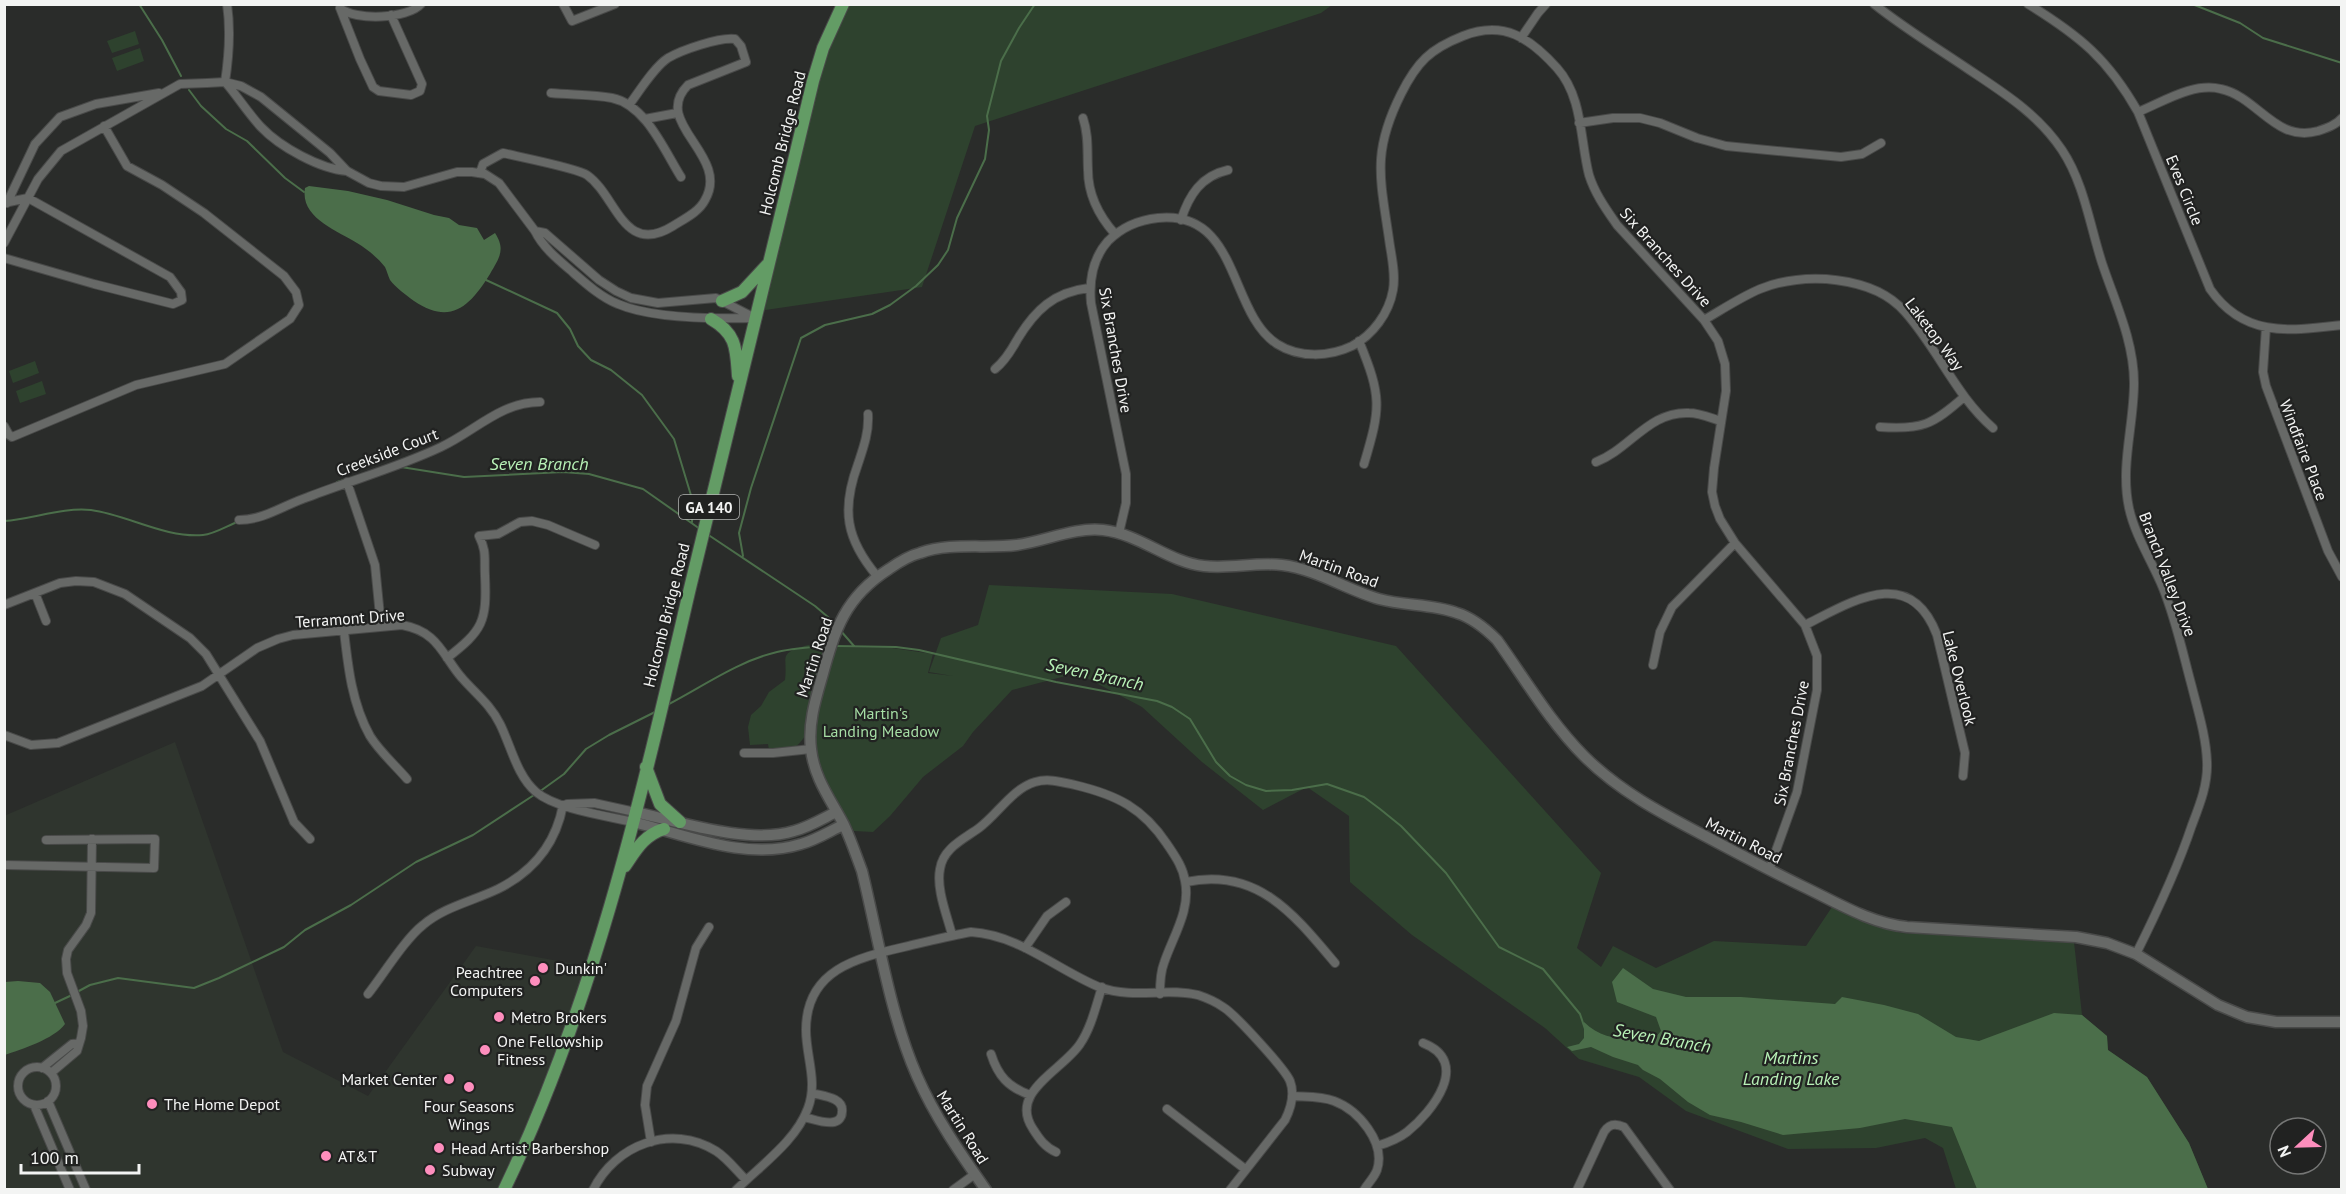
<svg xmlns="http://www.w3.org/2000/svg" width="2346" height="1194" font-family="'PT Sans',sans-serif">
	<rect width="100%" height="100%" fill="#2a2c2a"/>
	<path fill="#2f352e" d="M175 742 283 1052 368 1096 476 946 591 967 577 1029 509 1180 503 1189H5L4 816Z"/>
	<path fill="#2e422e" d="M838 5H1332L1321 13 975 126 922 287 752 312Z
		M135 31 139 44 112 53 107 41Z
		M140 48 144 61 117 71 112 58Z
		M35 361 39 373 13 383 9 371Z
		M42 381 46 394 20 403 16 391Z
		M989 585 1172 594 1396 646 1601 873 1577 948 1601 967 1613 946 1656 968 1714 941 1806 946 1834 904 1862 921 1901 933 2074 942 2082 1015 2107 1036 2108 1050 2147 1077 2189 1143 2208 1189H1956L1943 1148 1925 1138 1876 1148 1788 1149 1686 1111 1639 1077 1579 1059 1545 1028 1412 935 1350 882 1349 816 1307 787 1263 810 1202 762 1142 707 1077 673 1012 690 973 732 963 746 923 777 890 816 873 832 854 831 827 783 816 752 813 728 832 647 892 648 933 654 928 673 953 676 929 672 941 638 978 625Z
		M808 645 829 646 806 734C796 752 788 749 769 750L768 744 750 745 748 727 751 715 761 706 769 692 785 680C788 655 777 654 808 645Z"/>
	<path fill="#4b6e4a" d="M309 186 348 191 387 200 434 215 449 218 459 225 477 228 484 240 495 233C506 250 499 258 490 274 470 306 451 326 414 301 406 295 396 288 390 280 388 276 387 271 385 267 378 258 367 249 357 243 337 230 300 218 305 188Z
		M1623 968 1653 989 1686 997H1741L1835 1004 1842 997 1884 1005 1918 1014 1956 1037 1979 1041 2054 1013 2082 1015 2107 1036 2108 1050 2147 1077 2189 1143 2208 1189H1977L1952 1127 1905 1119 1860 1128 1783 1135 1741 1122 1710 1115 1688 1102 1660 1079 1643 1070 1638 1065 1613 1057 1591 1047 1572 1051 1567 1047 1579 1044 1584 1038V1022C1604 1042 1628 1039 1655 1038L1661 1031 1656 1017 1617 1002 1612 982Z
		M18 981 40 983 50 992 65 1024C54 1039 22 1049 5 1055V982Z"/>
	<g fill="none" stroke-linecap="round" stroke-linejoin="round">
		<path stroke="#4b6e4a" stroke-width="2" d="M139 4 162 40 181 76
			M2192 4 2240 23 2263 38 2342 63
			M189 90 201 106 226 129 247 141 285 178 304 192
			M486 280 557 313 570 329 578 346 591 360 611 370 642 395 674 439 693 502 692 522
			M401 467 464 477 563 472 589 474 643 489 700 529
			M337 482 360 475
			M4 521C33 519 62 507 91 510 128 515 164 538 203 535 214 534 227 526 237 522
			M707 534 815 606 835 623
			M743 556 739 533 751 488 801 338 825 325 872 314 890 305 916 286 938 265 948 250 957 218 985 159 989 130 987 116 1001 61 1019 28 1035 4
			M840 630 854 646
			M834 646 896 647 919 650 1056 682 1157 701 1172 707 1190 719 1216 762 1230 776 1246 785 1266 791 1292 790 1327 784 1364 797 1380 809 1401 826 1446 873 1499 947 1543 969 1580 1014 1585 1029
			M667 705C702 687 738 661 777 652 794 648 811 647 828 646
			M539 792 564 774 586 749 609 735 657 711
			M77 992 90 985 118 978 194 988 219 978 284 947 305 930 351 905 416 862 473 835 534 795
			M55 1003 72 995"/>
		<g stroke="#494a49" stroke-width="10">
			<path id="street" d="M563 4 572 21 615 4
				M1874 4C1904 28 1937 48 1968 69 2004 93 2038 114 2062 150 2084 183 2090 226 2102 263 2115 302 2134 341 2134 383 2134 425 2120 466 2129 508 2135 536 2152 561 2163 588 2176 620 2183 654 2192 687 2198 711 2206 736 2207 762 2208 784 2200 804 2192 825 2177 870 2157 912 2136 954
				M2028 4C2080 36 2108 59 2138 112L2210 289C2244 338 2290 331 2342 325
				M340 8 360 59 373 87 379 91 411 95 420 91 422 84 391 15
				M340 8C355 21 408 19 421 4
				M1521 38 1538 13 1546 4
				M225 82C229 56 231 31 227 4
				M226 83C238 97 248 113 261 127 280 147 320 169 347 171
				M551 93C571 95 593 94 612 98 646 105 664 150 681 177
				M2138 112C2163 102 2193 82 2221 89 2258 97 2275 143 2318 131 2327 128 2336 125 2342 118
				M1083 118C1089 136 1087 152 1088 170 1088 195 1099 216 1115 234
				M645 119 677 113
				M1579 123 1613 118H1640L1660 123 1697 138 1726 146 1841 157 1862 154 1881 143
				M480 173 483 164 503 153C519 157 577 168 587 175 617 196 623 257 673 226 684 219 699 212 705 200 731 155 650 123 688 85L746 62 741 46 735 39C719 37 682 50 668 58 654 67 639 92 629 105
				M4 203 28 198 170 277 181 292 182 300 173 304 94 284 4 258
				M7 203 35 144 60 117 96 104 159 93
				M1181 220C1189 195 1201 176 1228 170
				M535 231 545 233 599 280 616 291 631 298 658 303 716 298 755 318
				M4 243 38 179 61 151 180 84 207 83 225 82 241 86 261 97 330 153 347 171 369 183 381 186 404 187 457 172H472L485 174 499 183 535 231C542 246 556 258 569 269 583 281 600 297 618 304 653 319 718 319 756 318
				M1704 320C1723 309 1741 297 1760 289 1803 271 1874 276 1905 312 1938 349 1956 396 1993 428
				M2266 327 2263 372 2266 386 2328 551 2342 577
				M1359 341C1382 397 1381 407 1364 464
				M995 369C1005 361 1011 351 1017 340 1035 310 1054 292 1089 288
				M868 414C869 432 864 446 858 464 841 510 846 539 877 576
				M4 426 9 435 12 437 136 385 225 364 290 319 299 305 296 292 284 276 204 213 162 185 127 166 104 126
				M1880 427C1922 430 1932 425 1964 397
				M1596 462C1630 449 1649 411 1689 413 1699 413 1711 418 1721 421
				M347 482 375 565 381 626
				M239 520C264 520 284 505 308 497 352 480 399 467 441 447 475 431 501 402 540 402
				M1119 533 1126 503V474L1091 303C1089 281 1092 259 1108 241 1122 227 1138 220 1158 218 1240 210 1228 312 1277 344 1299 358 1329 357 1352 346 1373 335 1389 313 1393 290 1396 273 1391 255 1389 239 1380 177 1372 152 1401 94 1417 62 1430 49 1463 36 1504 20 1530 38 1557 68 1583 97 1580 140 1589 175 1595 194 1606 209 1617 225L1704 320 1718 341 1725 364 1726 391 1714 468 1712 492 1715 506 1720 519 1735 543 1805 625 1817 656V690L1797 792 1769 870
				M35 593 46 621
				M4 605 60 583 76 581 94 582 125 594 190 638 206 654 260 741 294 822 310 839
				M1805 625C1853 601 1910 564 1937 635L1965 753 1963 776
				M344 631C348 667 352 704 370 736 380 752 395 765 407 779
				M447 658C483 630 487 622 485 576 484 558 487 552 479 536L498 534 520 522 532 521 548 525 595 545
				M1653 665 1660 632 1672 607 1735 543
				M4 735 31 745 58 743 202 686 257 648 278 639 293 635 402 625C413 627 422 630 431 638 443 648 451 666 462 678 475 693 491 705 500 724 511 746 517 776 536 792 556 809 607 816 633 822
				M744 753H773L811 749
				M567 804 594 803 635 812
				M4 865 154 868 155 839 46 840
				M1186 882C1257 867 1294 914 1335 963
				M952 935C947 915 936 889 940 869 943 848 964 839 979 828 998 814 1012 789 1035 782 1048 778 1062 782 1075 785 1117 795 1143 808 1167 844 1175 856 1183 867 1185 881 1191 910 1173 936 1164 963 1160 973 1160 984 1160 994
				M1025 948 1047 916 1066 902
				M368 994C383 975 405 939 423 925 444 907 473 901 498 889 534 871 556 843 563 805
				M991 1054C998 1076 1008 1087 1030 1095
				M18 1086a19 19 0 1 1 38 0a19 19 0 1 1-38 0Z
				M42 1068 72 1044 79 1043
				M51 1073 77 1051 81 1038 83 1026 81 1011 67 973 66 959 68 950 86 925 91 913 92 839
				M1292 1096C1306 1097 1321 1096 1334 1101 1358 1110 1386 1142 1377 1170 1374 1178 1368 1183 1364 1190
				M48 1101 86 1190
				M34 1105 70 1190
				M1167 1109 1245 1169
				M804 1117C813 1119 825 1124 834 1122 839 1121 842 1117 842 1112 844 1097 822 1096 812 1093
				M651 1142 645 1105 647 1086 676 1021 696 948 709 927
				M1377 1146C1387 1143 1398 1139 1407 1132 1432 1112 1472 1062 1423 1043
				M1056 1152C1045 1147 1040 1140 1033 1129 1008 1092 1063 1070 1080 1044 1091 1028 1096 1006 1102 987
				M593 1190C615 1145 671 1123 716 1151 727 1158 736 1170 746 1180
				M736 1190C761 1165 796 1141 808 1108 818 1081 806 1057 806 1030 806 970 856 958 904 947 926 942 948 936 971 932 1019 935 1056 969 1099 987 1135 1000 1166 987 1198 995 1207 998 1216 1002 1223 1007 1235 1014 1285 1069 1290 1081 1295 1094 1291 1108 1285 1120L1230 1190
				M953 1190 975 1174
				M1577 1190 1604 1132C1609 1124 1615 1123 1624 1127L1670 1190"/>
		</g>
		<g stroke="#494a49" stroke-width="13">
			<path id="secondary" d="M635 812C680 822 750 845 794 831 809 827 822 819 836 812
				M633 822C687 835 745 861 801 844 816 840 830 831 843 825
				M986 1190C960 1153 935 1117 917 1076 890 1015 878 936 862 871 856 855 851 840 844 825 831 800 814 778 811 749 808 724 815 701 822 677 835 629 845 597 889 569 899 562 908 556 920 553 951 542 985 549 1017 545 1046 541 1074 527 1103 530 1140 534 1168 562 1204 566 1230 569 1256 562 1282 565 1316 569 1347 590 1379 599 1405 606 1432 604 1457 613 1473 618 1485 628 1497 640 1525 679 1550 722 1584 756 1619 791 1661 813 1705 836 1737 853 1769 870 1802 886 1836 902 1869 923 1907 927L2076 937 2107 943 2136 954 2218 1005 2247 1017 2276 1022H2342"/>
		</g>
		<g stroke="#494a49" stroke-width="14">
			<path id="primary" d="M722 301 742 292 767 265
				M711 319C737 334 736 349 738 376
				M646 767 660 804 680 822
				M625 866C636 850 644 835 664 829
				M504 1190C596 999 642 793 690 588 730 418 773 250 813 81L823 48 843 4"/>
		</g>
		<use href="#street" stroke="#676967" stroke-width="8"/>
		<use href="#secondary" stroke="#676967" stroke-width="10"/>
		<use href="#primary" stroke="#639c65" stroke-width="12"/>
	</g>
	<g fill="#fe8ebd" stroke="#212221" stroke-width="2">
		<circle cx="543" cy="968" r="6"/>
		<circle cx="535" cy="981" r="6"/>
		<circle cx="499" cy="1017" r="6"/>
		<circle cx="485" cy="1050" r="6"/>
		<circle cx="449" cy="1079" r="6"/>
		<circle cx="469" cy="1087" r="6"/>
		<circle cx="152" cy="1104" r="6"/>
		<circle cx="439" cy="1148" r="6"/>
		<circle cx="326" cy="1156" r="6"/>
		<circle cx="430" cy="1170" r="6"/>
	</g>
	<g text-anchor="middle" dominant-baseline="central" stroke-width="4.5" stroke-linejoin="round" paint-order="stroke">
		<rect fill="#212221" stroke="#b4b5b4" stroke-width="1.5" x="679" y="495" width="60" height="24" rx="4.5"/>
		<g font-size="15" font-weight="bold" fill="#f3f4f3">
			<text x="709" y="507">GA 140</text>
		</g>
		<g font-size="16" fill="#f3f4f3" stroke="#212221">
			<text transform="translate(782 143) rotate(-76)">Holcomb Bridge Road</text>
			<text transform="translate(2185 190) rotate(68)">Eves Circle</text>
			<text transform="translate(1666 257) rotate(48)">Six Branches Drive</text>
			<text transform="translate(1935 334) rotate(53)">Laketop Way</text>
			<text transform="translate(1116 350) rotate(80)">Six Branches Drive</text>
			<text transform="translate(2304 450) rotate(69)">Windfaire Place</text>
			<text transform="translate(387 452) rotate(-21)">Creekside Court</text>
			<text transform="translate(1339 568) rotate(20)">Martin Road</text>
			<text transform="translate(2168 574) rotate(69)">Branch Valley Drive</text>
			<text transform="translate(666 615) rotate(-76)">Holcomb Bridge Road</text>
			<text transform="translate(350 618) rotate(-4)">Terramont Drive</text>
			<text transform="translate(814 657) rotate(-72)">Martin Road</text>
			<text transform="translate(1960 678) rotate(76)">Lake Overlook</text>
			<text transform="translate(1791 743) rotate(-79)">Six Branches Drive</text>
			<text transform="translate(1744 840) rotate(27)">Martin Road</text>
			<text transform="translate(963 1127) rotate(58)">Martin Road</text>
		</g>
		<g font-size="16" fill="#a6dea5" stroke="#212221">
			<text x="881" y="713">Martin's<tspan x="881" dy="18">Landing Meadow</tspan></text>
		</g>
		<g font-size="16" fill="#f3f4f3" stroke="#212221" text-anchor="start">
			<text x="555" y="968">Dunkin'</text>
			<text x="523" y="972" text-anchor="end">Peachtree<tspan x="523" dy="18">Computers</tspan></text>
			<text x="511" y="1017">Metro Brokers</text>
			<text x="497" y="1041">One Fellowship<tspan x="497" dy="18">Fitness</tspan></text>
			<text x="437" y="1079" text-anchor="end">Market Center</text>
			<text x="164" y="1104">The Home Depot</text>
			<text x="469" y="1106" text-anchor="middle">Four Seasons<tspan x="469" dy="18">Wings</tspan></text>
			<text x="451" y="1148">Head Artist Barbershop</text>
			<text x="338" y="1156">AT&amp;T</text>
			<text x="442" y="1170">Subway</text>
		</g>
		<g font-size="18" font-style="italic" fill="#b8f2b7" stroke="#212221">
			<text x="539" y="463">Seven Branch</text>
			<text transform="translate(1095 674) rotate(12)">Seven Branch</text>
			<text transform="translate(1662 1038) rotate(10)">Seven Branch</text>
			<text x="1791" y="1057">Martins<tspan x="1791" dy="21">Landing Lake</tspan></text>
		</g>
	</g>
	<rect width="2346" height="1194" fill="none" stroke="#f3f4f3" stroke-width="12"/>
	<g transform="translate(2298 1146) rotate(248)"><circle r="28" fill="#212221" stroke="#757675" stroke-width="1.5"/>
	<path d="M0-4.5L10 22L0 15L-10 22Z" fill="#fe8ebd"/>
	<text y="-9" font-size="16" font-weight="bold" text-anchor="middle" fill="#f3f4f3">N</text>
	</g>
	<path d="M21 1164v9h118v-9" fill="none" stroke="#f3f4f3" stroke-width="3"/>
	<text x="30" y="1164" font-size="18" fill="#f3f4f3" stroke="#212221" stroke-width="4.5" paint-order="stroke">100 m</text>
</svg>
